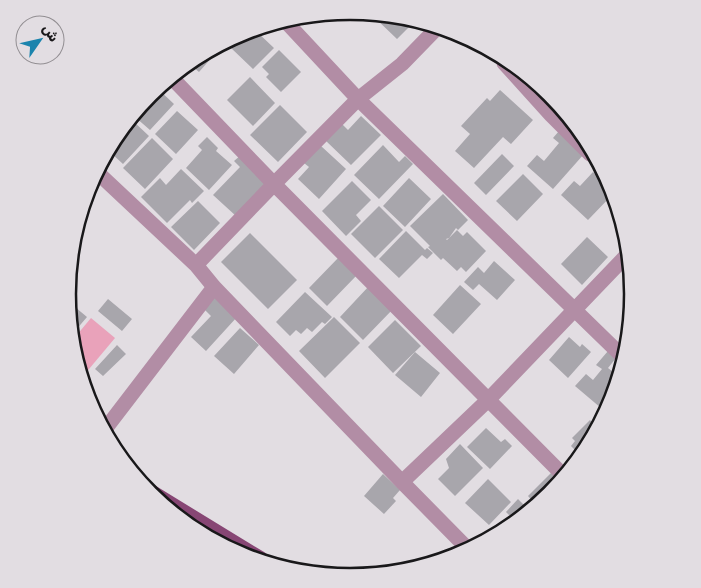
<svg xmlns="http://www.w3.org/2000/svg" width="701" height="588" font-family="Rubik,Cairo,sans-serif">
	<rect width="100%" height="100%" fill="#e2dde2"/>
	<path fill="#e9a2ba" d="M91 318 115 338 84 375 76 336Z"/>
	<path fill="#a8a6ac" d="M373 16 412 24 397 39Z
		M255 30 274 48 253 69 230 47 245 32Z
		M221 47 199 72 192 66Z
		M279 50 301 72 281 92 266 77 269 74 262 67Z
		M250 77 275 103 253 126 227 100Z
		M158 89 174 104 150 130 135 117 151 94Z
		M500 90 533 120 511 144 503 137 474 168 455 151 470 134 461 126 487 98 490 101Z
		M280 105 307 132 278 162 250 135Z
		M177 111 198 130 176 154 155 134Z
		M361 116 381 135 351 165 325 140 341 123 348 130Z
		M133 121 149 136 123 164 111 153Z
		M559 131 584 154 553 189 527 166 537 155 544 161 559 143 553 138Z
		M207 137 218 148 216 151 232 165 209 190 186 168 202 150 198 146Z
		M152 138 173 159 145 189 123 168Z
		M383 145 399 162 405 156 413 164 379 199 354 175Z
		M321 146 346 169 319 199 298 179 309 167 304 163Z
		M502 154 514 166 486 195 474 183Z
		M241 155 266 185 236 216 213 195 240 167 234 161Z
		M181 169 204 191 192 203 190 200 167 223 141 197 160 178 166 185Z
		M593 172 608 186 610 184 613 194 588 220 561 195 574 181 580 186Z
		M523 174 543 194 517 221 496 201Z
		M409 178 431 199 405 227 383 206Z
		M352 181 371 200 356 215 361 221 346 236 322 211Z
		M443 194 468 220 458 230 456 228 449 238 446 239 447 240 457 230 463 236 467 232 486 251 466 272 461 267 457 271 443 258 441 260 428 247 430 246 410 226Z
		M198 201 220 223 194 250 171 227Z
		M379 206 403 230 375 258 351 234Z
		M406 231 425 250 427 248 433 253 427 259 422 255 399 278 379 259Z
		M250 233 297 280 268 309 221 262Z
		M587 237 608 257 582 285 561 264Z
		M339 257 357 275 327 306 309 288Z
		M494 261 515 280 497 300 479 284 473 290 464 282 478 267 484 273Z
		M460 285 481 304 453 334 433 315Z
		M369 286 393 309 363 340 340 317Z
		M305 292 332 317 325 324 322 322 312 332 307 328 301 334 296 330 290 336 276 322Z
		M215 297 237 317 206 351 191 337 211 316 204 309Z
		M108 299 132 319 122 331 98 311Z
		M75 307 87 317 75 331 71 311Z
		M334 317 360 343 325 378 299 351Z
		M395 320 421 346 393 373 368 347Z
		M240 328 259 345 234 374 214 356Z
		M569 337 580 347 582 344 591 352 568 378 549 360Z
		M117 345 126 354 103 376 95 369Z
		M608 351 616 358 608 368 617 375 613 394 601 408 575 386 586 374 593 380 602 369 596 365Z
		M415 352 440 373 421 397 395 375Z
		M600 417 601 418 578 453 571 446 575 441 572 438 590 420 593 424Z
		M486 428 501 442 505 439 512 446 490 469 467 447Z
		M460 444 483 468 455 496 438 479 449 468 446 459Z
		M551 473 559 481 550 494 535 504 528 496Z
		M383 474 400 490 393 498 396 501 384 514 364 496Z
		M488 479 511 502 489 525 465 503Z
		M518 499 528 509 513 519 506 512Z"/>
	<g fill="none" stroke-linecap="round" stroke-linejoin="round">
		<path stroke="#b28da5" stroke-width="15" d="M288 24 358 99 621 355
			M504 63 551 115 590 154
			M173 79 274 184 563 475
			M98 173 196 265 214 287 402 482 468 549
			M196 265 274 184 358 99 402 64 437 28
			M106 428 214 287
			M402 482 488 400 626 256"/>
		<path stroke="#874674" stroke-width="15" d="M148 490 261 559"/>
	</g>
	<path d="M0 0H701V588H0ZM76 294a274 274 0 1 1 548 0a274 274 0 1 1-548 0Z" fill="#e2dde2" fill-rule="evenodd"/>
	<path fill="none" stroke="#19181a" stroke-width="2.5" d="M76 294a274 274 0 1 1 548 0a274 274 0 1 1-548 0Z"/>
	<g transform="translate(40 40) rotate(56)"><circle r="24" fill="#e2dde2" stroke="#928e92"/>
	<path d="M0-4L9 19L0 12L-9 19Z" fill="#1b84ad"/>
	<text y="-8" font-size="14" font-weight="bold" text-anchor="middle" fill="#19181a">ش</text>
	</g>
</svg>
